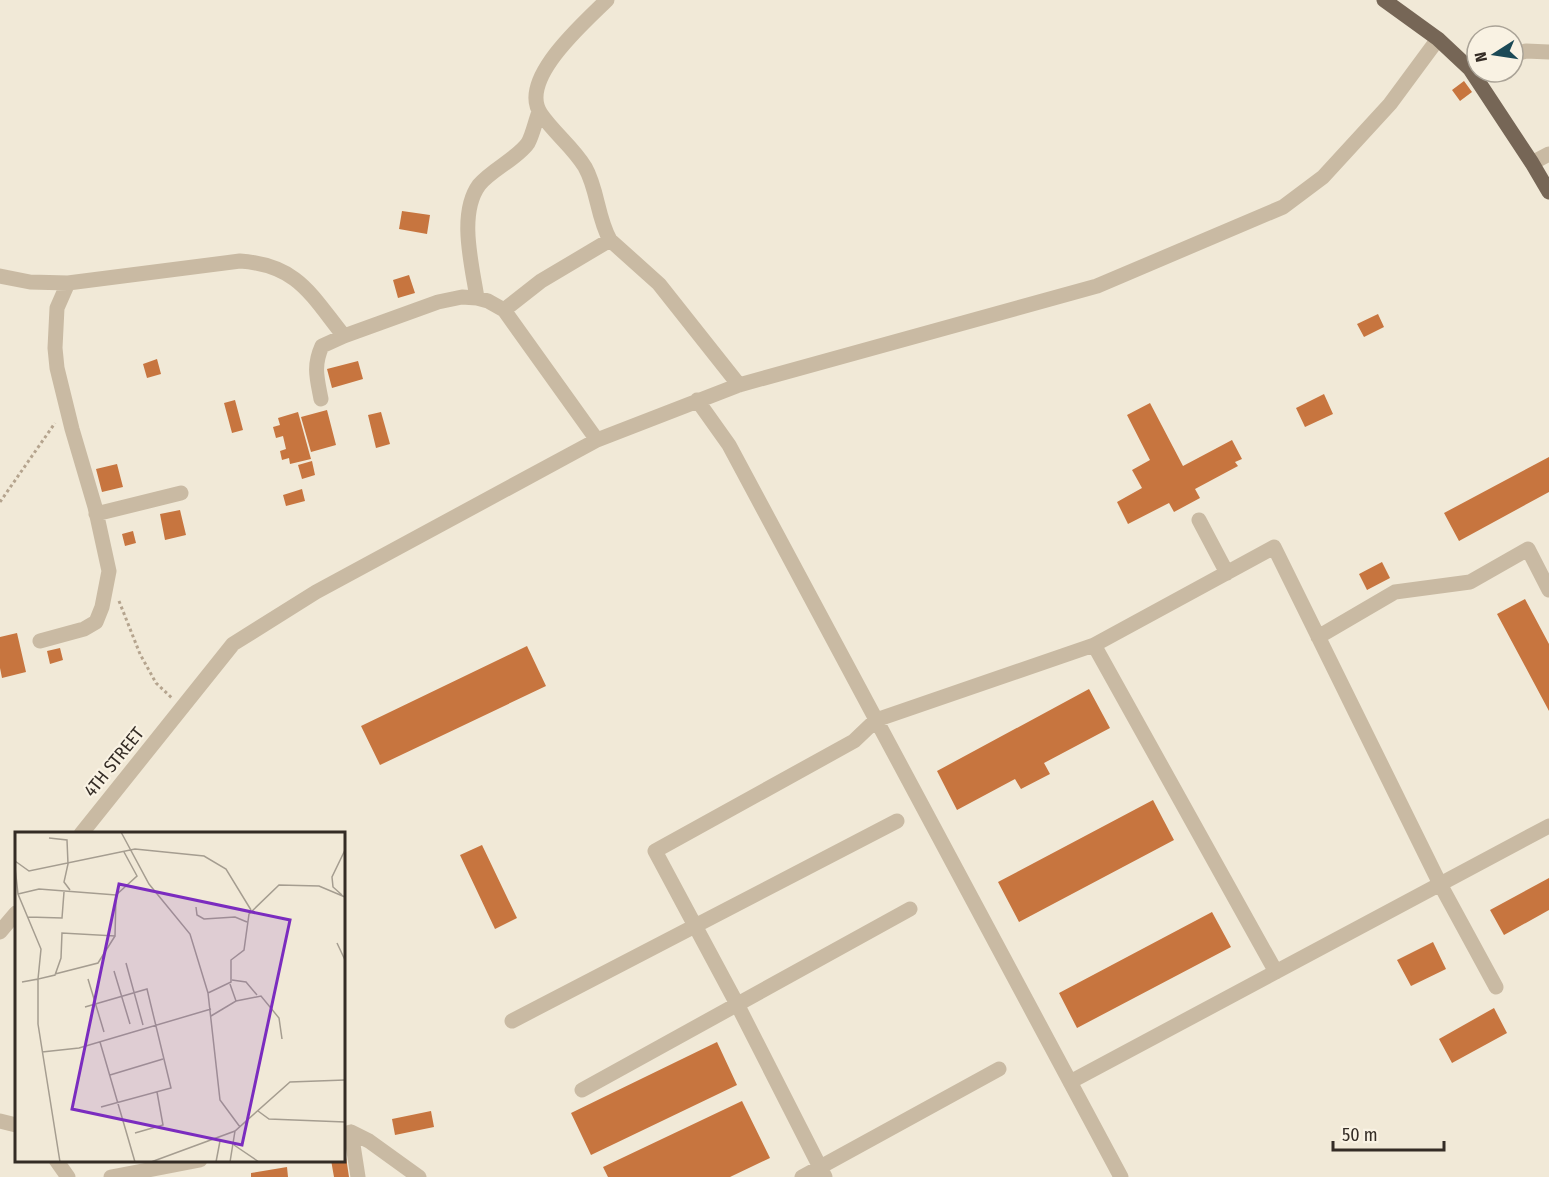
<svg xmlns="http://www.w3.org/2000/svg" width="1549" height="1177" font-family="'Fira Sans Condensed',sans-serif">
	<rect width="100%" height="100%" fill="#f1e9d7"/>
	<path fill="#c7753f" d="M1464 81 1472 92 1460 101 1452 90Z
		M402 211 430 215 427 234 399 229Z
		M409 275 415 293 398 298 393 280Z
		M1378 314 1384 327 1364 337 1357 324Z
		M157 359 161 374 147 378 143 364Z
		M358 361 363 379 332 388 327 369Z
		M1324 394 1333 414 1305 427 1296 408Z
		M235 400 243 430 232 433 224 403Z
		M1150 403 1183 466 1232 440 1242 459 1235 462 1238 466 1195 489 1200 498 1174 512 1169 503 1128 524 1117 502 1142 488 1132 470 1150 460 1127 415Z
		M327 410 336 445 311 452 301 417Z
		M298 412 311 459 290 464 289 458 282 460 280 451 286 449 283 436 276 438 273 427 280 425 278 418Z
		M381 412 390 444 376 448 368 415Z
		M1549 457V492L1459 541 1444 513Z
		M312 461 315 475 302 479 298 465Z
		M117 464 123 487 102 492 96 469Z
		M302 489 305 501 286 506 283 495Z
		M180 510 186 535 165 540 160 514Z
		M133 531 136 543 125 546 122 534Z
		M1382 562 1390 578 1367 590 1359 574Z
		M1525 599 1549 644V711L1497 614Z
		M17 633 26 672 2 678 0 668V637Z
		M527 646 546 686 380 765 361 726Z
		M60 648 63 660 50 664 47 651Z
		M1089 689 1110 728 1044 763 1050 774 1021 789 1015 779 957 810 937 771Z
		M1153 800 1174 840 1019 922 998 882Z
		M482 845 517 918 495 929 460 855Z
		M1549 878V910L1504 935 1490 910Z
		M1212 912 1231 947 1077 1028 1059 993Z
		M1433 942 1446 969 1411 986 1397 960Z
		M1494 1008 1507 1033 1452 1063 1439 1039Z
		M717 1042 737 1085 591 1155 571 1113Z
		M742 1101 770 1158 730 1177H608L603 1167Z
		M431 1111 434 1127 395 1135 392 1119Z
		M344 1157H346L349 1177H334L331 1160H344Z
		M287 1167 288 1177H251V1173Z"/>
	<g fill="none" stroke-linecap="round" stroke-linejoin="round">
		<path stroke="#b5a48e" stroke-width="3" stroke-dasharray="3 3" stroke-linecap="butt" d="M0 502 55 423
			M119 601 140 654 156 683 173 699"/>
		<path stroke="#c9baa3" stroke-width="15" d="M607 0C585 22 517 80 541 114 554 133 573 147 585 167 598 190 597 217 610 240L659 284 739 385
			M1513 55 1526 51 1549 52
			M1532 163 1549 154
			M0 276 30 282 68 283 240 261C298 265 311 295 344 336L438 302 462 297 477 298 488 301 504 310 597 440
			M477 298C472 265 458 214 479 185 491 170 518 158 528 143 533 134 535 122 539 112
			M504 310 541 281 610 240
			M321 399C317 378 313 366 322 346L344 336
			M697 400 729 445 1121 1177
			M96 514 181 493
			M1199 520 1227 573
			M1318 637 1395 592 1470 582 1528 549 1549 590
			M40 641 84 629 96 622 102 607 109 571 95 507 72 429 57 368 55 348 57 308 68 283
			M1094 645 1276 972
			M81 834 233 644 316 592 597 440 739 385 1097 286 1283 207 1323 177 1390 104 1438 39
			M0 932 16 913
			M512 1021 897 821
			M1070 1082 1549 826
			M582 1090 910 909
			M0 1121 16 1125
			M351 1132 369 1141 419 1177
			M344 1134 351 1132 358 1177
			M56 1160 68 1177
			M111 1177 200 1160
			M802 1177 999 1069
			M825 1177 737 1004 655 851 854 741 876 720 1094 645 1274 547 1440 884 1496 987"/>
		<path stroke="#766656" stroke-width="15" d="M1384 0 1438 39 1470 69 1532 163 1549 192"/>
	</g>
	<g text-anchor="middle" dominant-baseline="central" stroke-width="4.5" stroke-linejoin="round" paint-order="stroke">
		<g font-size="18" fill="#342c25" stroke="#f9f2e3">
			<text transform="translate(114 762) rotate(-51)">4TH STREET</text>
		</g>
	</g>
	<g transform="translate(15 832)">
		<rect width="330" height="330" fill="#f1e9d7"/>
		<path fill="none" stroke="#a59d90" stroke-width="1.5" d="M106 0 134 52 175 102 193 161 205 268 225 295M34 6 52 8 53 32 49 50 55 58M0 29 14 39 120 17 189 24 211 37 236 78M0 35 3 62 26 117 23 147 7 150M3 62 24 57 101 63 122 44 109 20M327 63 318 55 317 45 330 18M181 75 182 83 189 87 220 85 232 90M13 85 47 86 49 60M322 111 330 128M111 131 128 193M99 139 115 192M40 142 83 131 100 104M73 147 89 200M217 148 231 150 242 163M215 152 221 169M193 161 216 150V128L229 118 234 82 264 53 304 54 330 65M70 175 132 157 156 256 86 275M196 184 221 169 246 164 264 186 267 207M85 210 120 330M27 220 64 216 196 177M95 243 148 227M243 279 254 287 330 290M120 301 148 293 142 260M219 313 244 330M45 330 23 192V147L40 143 46 126 47 101 100 104 101 63M136 330 220 299 275 250 330 248M201 330 205 309M215 330 220 299"/>
		<path fill="#7b2cbf" fill-opacity="0.15" stroke="#7b2cbf" stroke-width="3" d="M104 52 275 88 227 313 57 277Z"/>
		<rect width="330" height="330" fill="none" stroke="#342c25" stroke-width="3"/>
	</g>
	<g transform="translate(1495 54) rotate(258)"><circle r="28" fill="#f9f2e3" stroke="#aaa397" stroke-width="1.5"/>
	<path d="M0-4.5L10 22L0 15L-10 22Z" fill="#1b4956"/>
	<text y="-9" font-size="16" font-weight="bold" text-anchor="middle" fill="#342c25">N</text>
	</g>
	<path d="M1333 1141v9h111v-9" fill="none" stroke="#342c25" stroke-width="3"/>
	<text x="1342" y="1141" font-size="18" fill="#342c25" stroke="#f9f2e3" stroke-width="4.5" paint-order="stroke">50 m</text>
</svg>
